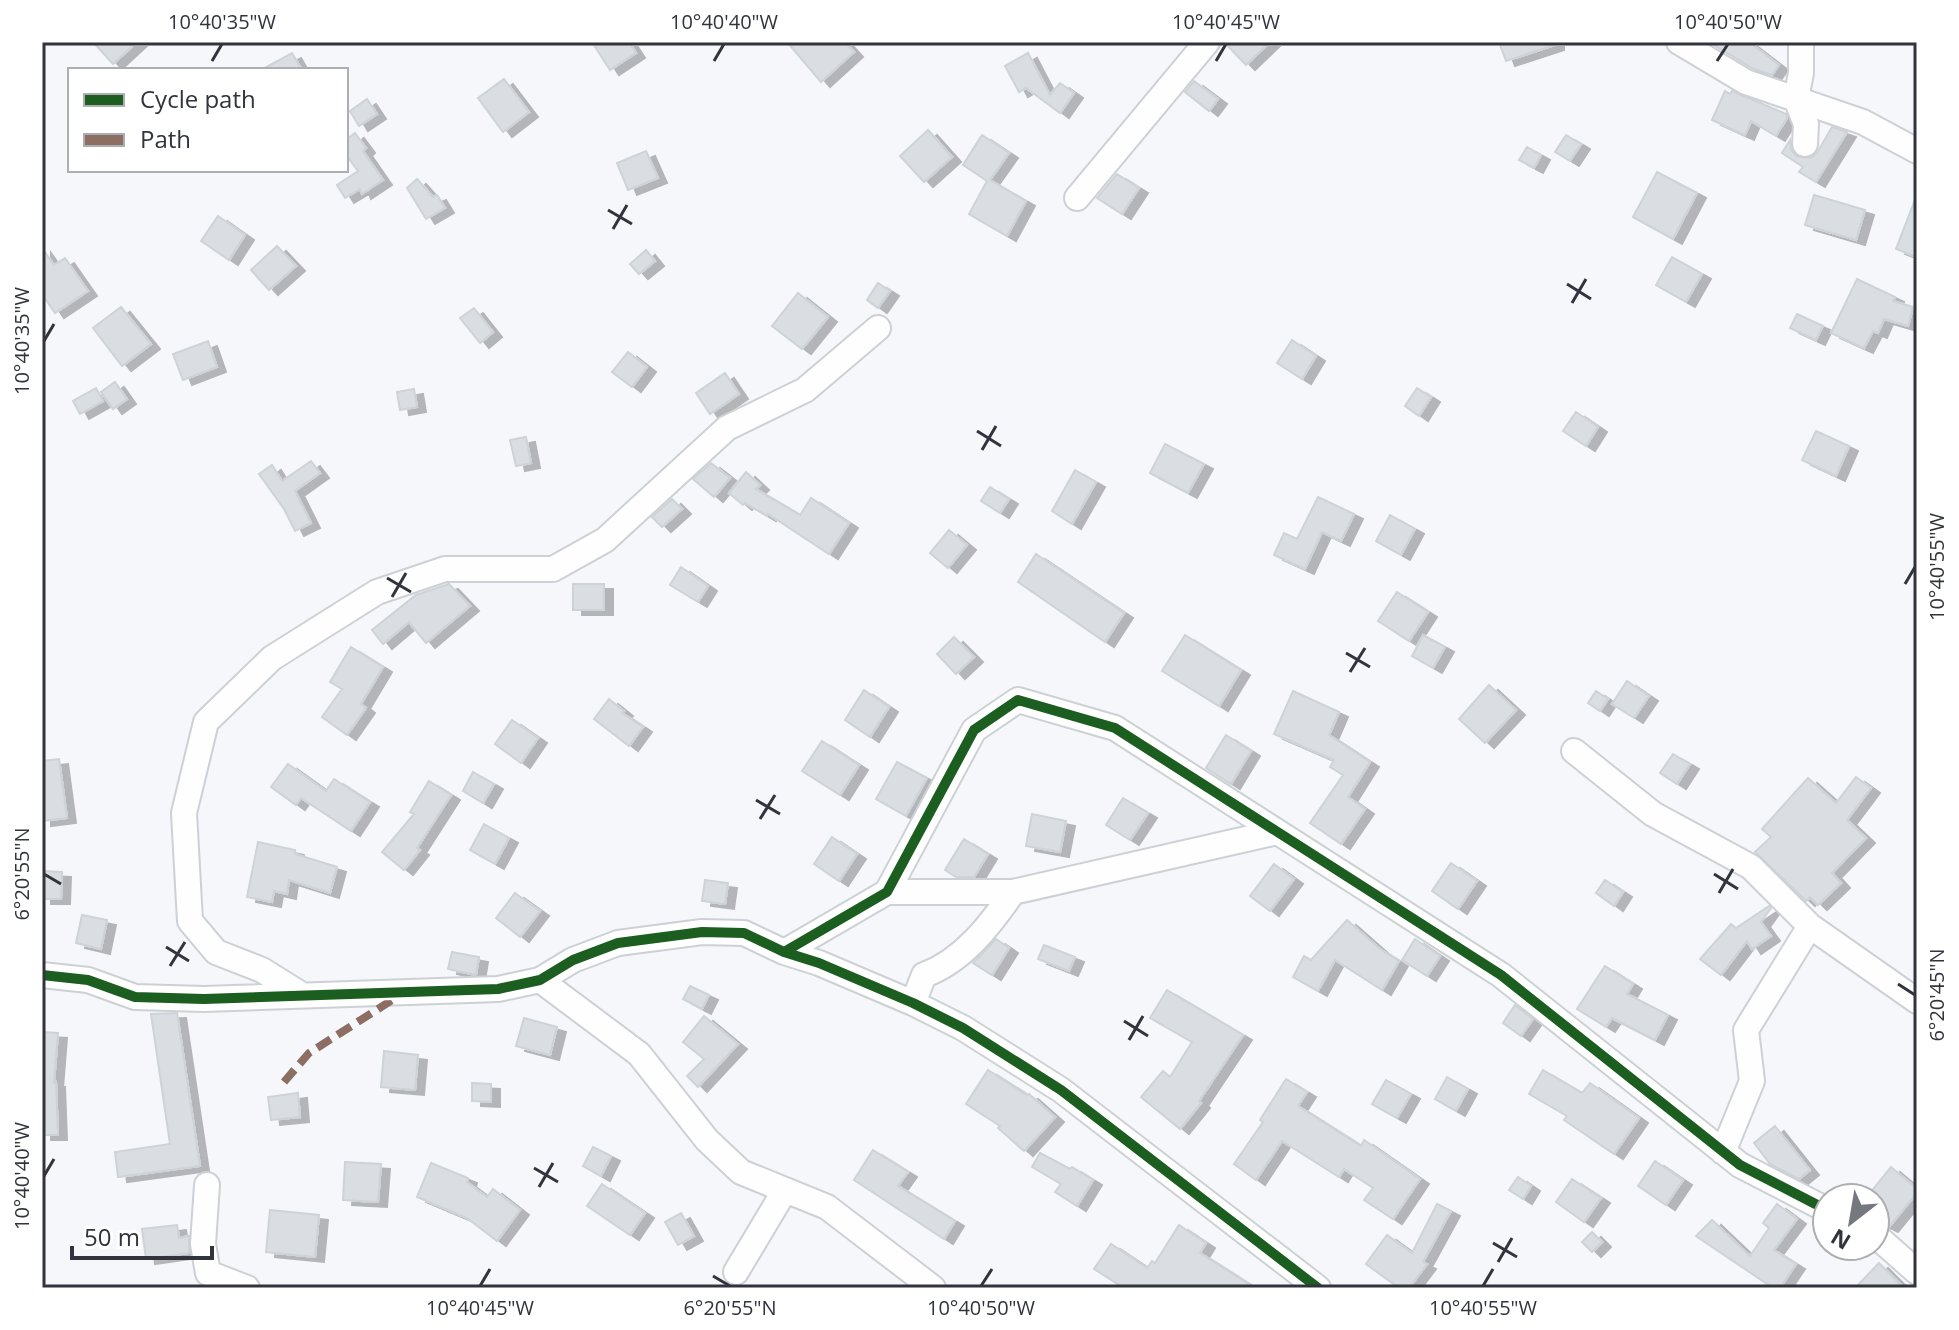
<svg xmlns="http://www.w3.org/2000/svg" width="1959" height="1330" font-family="'Open Sans',sans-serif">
	<defs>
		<filter id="shadow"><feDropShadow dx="9" dy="5" stdDeviation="0" flood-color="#0004"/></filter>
	</defs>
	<rect width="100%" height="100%" fill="#f5f7fb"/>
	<path fill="#dadee3" stroke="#ced3d8" stroke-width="2" filter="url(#shadow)" d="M93 42H137L113 64Z
		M592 42H629L636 53 610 70Z
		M787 42H845L854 52 821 82Z
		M1224 42H1270L1246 65Z
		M1499 42H1555V45L1506 61Z
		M1709 42H1749L1779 65 1772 75 1752 68Z
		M292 53 302 70H261Z
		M1028 53 1050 95 1060 83 1074 93 1060 113 1026 88 1019 92 1005 66Z
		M504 79 529 112 503 132 478 98Z
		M1194 81 1218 99 1209 111 1185 92Z
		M1725 91 1730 94 1732 91 1786 114 1787 118 1776 136 1751 121 1745 135 1712 120Z
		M367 99 377 114 359 126 350 111Z
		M1832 127 1847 132 1816 182 1799 172 1803 167 1782 153 1790 140 1791 150 1796 156 1811 158 1817 153Z
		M928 130 952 157 924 182 900 156Z
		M355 133 366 148 363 151 383 180 362 194 360 189 345 198 337 185 358 171 346 155V140Z
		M982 135 1009 153 990 180 1026 201 1007 236 969 214 987 181 963 165Z
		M1566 135 1581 144 1570 161 1555 152Z
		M1527 147 1541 155 1534 168 1519 160Z
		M646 151 658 178 628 190 617 163Z
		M1657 172 1697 193 1673 239 1633 217Z
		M1117 174 1139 188 1122 214 1097 198Z
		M417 179 433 197 437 195 445 208 426 219 407 188Z
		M1814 195 1865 210 1856 240 1805 225Z
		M1916 197H1917V257L1896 249Z
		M218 216 245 235 229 260 201 241Z
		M277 246 296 266 269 290 251 270Z
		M42 248 54 265 65 258 88 291 55 313 42 294Z
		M646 250 655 261 639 274 630 264Z
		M1672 257 1702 274 1686 302 1656 285Z
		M1857 279 1895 297 1893 301 1913 307 1908 326 1884 319 1878 333 1873 331 1864 348 1831 333Z
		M878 283 890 291 878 308 867 300Z
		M798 293 828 317 802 349 772 326Z
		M121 307 151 344 122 366 93 328Z
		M474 308 493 332 480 343 460 318Z
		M1797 314 1823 326 1816 340 1790 328Z
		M1292 340 1316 356 1302 379 1277 363Z
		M208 341 217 367 183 380 173 354Z
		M628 352 647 367 632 387 612 372Z
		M725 373 739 394 710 414 696 393Z
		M115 382 127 399 113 409 101 392Z
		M96 388 103 401 80 414 73 401Z
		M1417 388 1431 397 1419 416 1405 406Z
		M414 389 417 407 400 410 397 392Z
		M1576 412 1598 427 1586 446 1563 431Z
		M1816 431 1849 446 1836 476 1802 460Z
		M526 437 531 463 516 466 510 440Z
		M1165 444 1204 464 1188 493 1150 473Z
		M311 461 320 473 295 491 311 523 295 531 284 509 259 474 272 465 282 481Z
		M711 463 730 478 714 497 693 479Z
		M1075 470 1096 482 1072 524 1052 511Z
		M746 472 760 485 756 489 800 515 811 498 849 523 829 554 768 514 767 516 745 503 743 505 729 493Z
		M990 487 1009 499 1000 513 981 501Z
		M1318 497 1354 514 1341 541 1322 532 1305 569 1274 555 1284 533 1297 539Z
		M672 499 682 509 662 527 652 517Z
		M1390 515 1415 529 1401 555 1376 541Z
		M949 530 967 545 948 568 930 553Z
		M1036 554 1124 613 1105 642 1018 582Z
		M681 567 708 586 698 602 670 585Z
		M449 584 470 606 426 643 409 622 383 644 372 630 416 595Z
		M573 584H604V610H573Z
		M1397 592 1428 612 1409 641 1378 621Z
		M1185 635 1241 670 1219 706 1162 671Z
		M1423 635 1445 647 1433 668 1412 656Z
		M954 637 974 657 956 674 937 654Z
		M351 647 383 667 361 704 366 708 347 735 322 717 342 689 330 682Z
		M1627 681 1649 696 1634 718 1612 704Z
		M1489 685 1516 710 1485 743 1459 719Z
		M864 690 889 707 870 737 845 720Z
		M1293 691 1339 712 1329 735 1370 762 1348 797 1365 809 1341 844 1310 823 1343 775 1330 767 1334 760 1274 734Z
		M1596 691 1608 699 1600 711 1588 703Z
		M609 699 624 711 622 713 643 727 629 746 594 719Z
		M512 720 538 738 521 763 495 744Z
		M1226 735 1251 751 1231 784 1206 768Z
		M822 741 859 765 840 795 802 771Z
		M1673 754 1690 764 1677 784 1660 773Z
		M59 759 67 818 42 821V761Z
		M897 762 927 778 906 816 876 799Z
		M288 764 326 791 334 779 370 802 351 831 301 798 296 805 271 787Z
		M473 772 494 784 483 803 463 791Z
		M1856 777 1871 788 1847 820 1866 838 1832 873 1841 883 1818 905 1810 897 1806 901 1755 852 1771 837 1762 829 1808 778 1836 803Z
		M429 781 451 795 417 848 420 850 404 870 382 852 414 814 410 812Z
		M1123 798 1148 813 1130 840 1106 825Z
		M1032 814 1066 821 1060 852 1026 846Z
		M484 824 509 838 495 864 470 850Z
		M832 837 857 854 839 881 814 864Z
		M964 839 988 854 974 877H956L945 870Z
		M258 842 295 850V854L337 867 330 893 289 880 287 894 274 891 272 902 247 897Z
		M1451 863 1477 881 1458 909 1432 891Z
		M1274 864 1294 879 1270 911 1250 896Z
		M42 871 62 872 61 899H42Z
		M705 880 728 883 725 904 702 901Z
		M1605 880 1623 892 1614 906 1596 893Z
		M515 893 540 911 520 937 496 918Z
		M1769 906 1771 908 1761 922 1771 936 1752 949 1747 941 1721 975 1700 959 1731 924 1736 928Z
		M82 915 107 920 101 949 76 943Z
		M1347 920 1380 949 1399 961 1382 990 1335 960 1318 991 1293 977 1304 956 1311 960Z
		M996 939 1009 948 992 975 973 963Z
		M1415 939 1440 956 1427 976 1402 960Z
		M1044 945 1075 957 1069 971 1038 959Z
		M452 952 479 957 476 975 448 969Z
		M1605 966 1633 984 1627 994 1668 1015 1655 1040 1612 1018 1606 1027 1577 1009Z
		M690 986 709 995 702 1009 683 999Z
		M1167 990 1243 1035 1199 1101 1201 1103 1180 1129 1141 1097 1163 1071 1170 1077 1192 1042 1150 1018Z
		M1515 1005 1533 1019 1521 1036 1503 1023Z
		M177 1013 200 1166 118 1177 115 1152 170 1144 151 1014Z
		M704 1016 738 1044 698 1087 687 1076 704 1059 683 1042Z
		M524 1018 557 1027 550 1055 516 1046Z
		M42 1032 58 1033 54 1083 56 1082 58 1135H42Z
		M384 1051 418 1055 415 1090 381 1087Z
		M988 1070 1027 1095 1029 1094 1055 1117 1024 1151 998 1128 1000 1126 966 1104Z
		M1543 1070 1582 1093 1590 1083 1639 1118 1614 1154 1564 1120 1567 1116 1529 1094Z
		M1447 1077 1468 1089 1456 1111 1435 1099Z
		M1286 1079 1307 1092 1298 1106 1361 1146 1364 1140 1420 1179 1393 1219 1364 1200 1373 1188 1344 1169 1339 1177 1282 1141 1256 1180 1234 1164 1263 1122 1260 1120Z
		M1386 1080 1411 1094 1397 1118 1372 1104Z
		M472 1083 491 1084V1102L472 1101Z
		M298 1093 300 1117 271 1120 268 1097Z
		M1775 1126 1810 1170 1799 1179 1770 1164 1754 1143Z
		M593 1147 611 1156 601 1176 583 1166Z
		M873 1150 908 1172 898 1186 955 1221 944 1239 854 1180Z
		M1040 1153 1070 1169 1072 1167 1093 1180 1077 1206 1055 1192 1061 1184 1032 1167Z
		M1655 1161 1683 1180 1666 1205 1638 1186Z
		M345 1162 381 1164 378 1202 343 1200Z
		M431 1163 468 1178 467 1182 487 1197 493 1189 520 1210 497 1241 467 1218 417 1197Z
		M1891 1167 1917 1189V1193L1889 1227 1875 1220V1198H1866Z
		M1518 1177 1531 1186 1523 1199 1509 1190Z
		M1572 1179 1601 1198 1584 1222 1556 1202Z
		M602 1184 645 1213 630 1235 587 1206Z
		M1437 1204 1451 1211 1423 1262 1427 1264 1409 1288H1399L1366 1264 1387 1235 1412 1253Z
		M1777 1204 1797 1219 1774 1250 1796 1264 1780 1288H1773L1696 1236 1712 1220 1750 1256 1769 1228 1763 1223Z
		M270 1210 319 1215 315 1257 266 1252Z
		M681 1213 694 1236 678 1245 665 1222Z
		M177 1225 179 1238 189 1236V1253L146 1259 142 1229Z
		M1179 1225 1206 1243 1200 1253 1255 1288H1124L1094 1269 1111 1244 1147 1268 1152 1261 1155 1263Z
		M1592 1232 1602 1242 1592 1252 1582 1242Z
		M1879 1263 1904 1288H1855Z"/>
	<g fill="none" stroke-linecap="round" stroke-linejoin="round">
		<g stroke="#cdd0d5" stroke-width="28">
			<path id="minor" d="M1679 42 1746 82 1863 122 1917 151
				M1801 42V73L1796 99 1806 124 1805 144
				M1077 198 1207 42
				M1574 751 1653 814 1751 867 1810 926 1917 1001
				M887 892H1013L1277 832
				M784 952 887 892 974 730 1018 700 1115 728 1501 975 1740 1165 1827 1210
				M42 975 88 980 135 997 204 999 498 989 540 980 573 960 618 943 702 932 744 933 784 952 819 963 913 1003 963 1028 1061 1090 1318 1288
				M540 980 639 1054 707 1140 741 1172 827 1207 933 1288
				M302 995 262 970 216 952 190 921 184 813 206 722 272 658 377 592 445 569H553L605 540 727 428 805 390 878 328
				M913 1003 924 975C963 961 990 925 1013 892
				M1723 1152 1752 1081 1746 1030 1810 926
				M207 1185 203 1244 208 1273 247 1288
				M1875 1235 1917 1272
				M736 1272 785 1190"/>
		</g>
		<use href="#minor" stroke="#fefefe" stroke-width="24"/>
		<path stroke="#8d6e63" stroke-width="8" stroke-dasharray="16 8" stroke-linecap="butt" d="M284 1082 309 1053 400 995"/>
		<g stroke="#fff" stroke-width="15">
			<path id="cycleway" d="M784 952 887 892 974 730 1018 700 1115 728 1501 975 1740 1165 1827 1210
				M42 975 88 980 135 997 204 999 498 989 540 980 573 960 618 943 702 932 744 933 784 952 819 963 913 1003 963 1028 1061 1090 1318 1288"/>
		</g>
		<use href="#cycleway" stroke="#1b5e20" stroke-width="10"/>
	</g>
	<path fill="none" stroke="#31343c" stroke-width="3" d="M212 61 222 44M714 61 724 44M1216 61 1226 44M1717 61 1728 44M608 210 632 224M613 229 627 205M1567 284 1591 299M1572 303 1586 279M44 341 54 324M977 431 1001 446M982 450 996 426M387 578 411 592M1905 584 1915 567M392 597 406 573M1346 653 1370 667M1350 672 1365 648M756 800 780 814M760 819 775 795M44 874 61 884M1714 874 1738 889M1719 893 1733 869M166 947 189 961M170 966 185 942M1898 984 1915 995M1124 1021 1148 1036M1129 1040 1143 1016M534 1168 558 1182M44 1176 54 1159M539 1187 553 1163M1493 1243 1517 1257M1498 1262 1512 1238M713 1276 730 1286M480 1286 490 1269M981 1286 992 1269M1483 1286 1493 1269"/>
	<rect width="1959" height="1330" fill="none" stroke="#ffffff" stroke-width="88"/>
	<rect x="68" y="68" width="280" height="104" fill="#ffffff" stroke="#adaeb1" stroke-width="2"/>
	<rect x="84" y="94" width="40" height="12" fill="#1b5e20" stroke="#adaeb1" stroke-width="2"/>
	<text x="140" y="108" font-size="24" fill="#31343c">Cycle path</text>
	<rect x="84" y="134" width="40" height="12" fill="#8d6e63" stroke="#adaeb1" stroke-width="2"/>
	<text x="140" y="148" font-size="24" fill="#31343c">Path</text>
	<g transform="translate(1851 1222) rotate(211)"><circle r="38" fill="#ffffff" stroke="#adaeb1" stroke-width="2"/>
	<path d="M0-6L14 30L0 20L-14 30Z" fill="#76787f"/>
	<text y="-12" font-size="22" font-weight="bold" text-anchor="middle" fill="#31343c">N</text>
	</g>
	<path d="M72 1246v12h140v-12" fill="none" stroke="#31343c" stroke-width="4"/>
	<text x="84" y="1246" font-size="24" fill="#31343c" stroke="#ffffff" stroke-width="6" paint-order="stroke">50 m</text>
	<rect x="44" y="44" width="1871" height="1242" fill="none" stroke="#31343c" stroke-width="3"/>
	<g font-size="20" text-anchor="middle" fill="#31343c">
		<text x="222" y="29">10°40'35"W</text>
		<text x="724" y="29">10°40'40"W</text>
		<text x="1226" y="29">10°40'45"W</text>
		<text x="1728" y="29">10°40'50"W</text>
		<text transform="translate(22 341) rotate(-90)" y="7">10°40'35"W</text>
		<text transform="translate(1937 567) rotate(-90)" y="7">10°40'55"W</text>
		<text transform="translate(22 874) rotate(-90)" y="7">6°20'55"N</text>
		<text transform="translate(1937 995) rotate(-90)" y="7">6°20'45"N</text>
		<text transform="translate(22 1176) rotate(-90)" y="7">10°40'40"W</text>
		<text x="480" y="1315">10°40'45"W</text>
		<text x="730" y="1315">6°20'55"N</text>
		<text x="981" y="1315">10°40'50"W</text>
		<text x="1483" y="1315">10°40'55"W</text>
	</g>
</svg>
